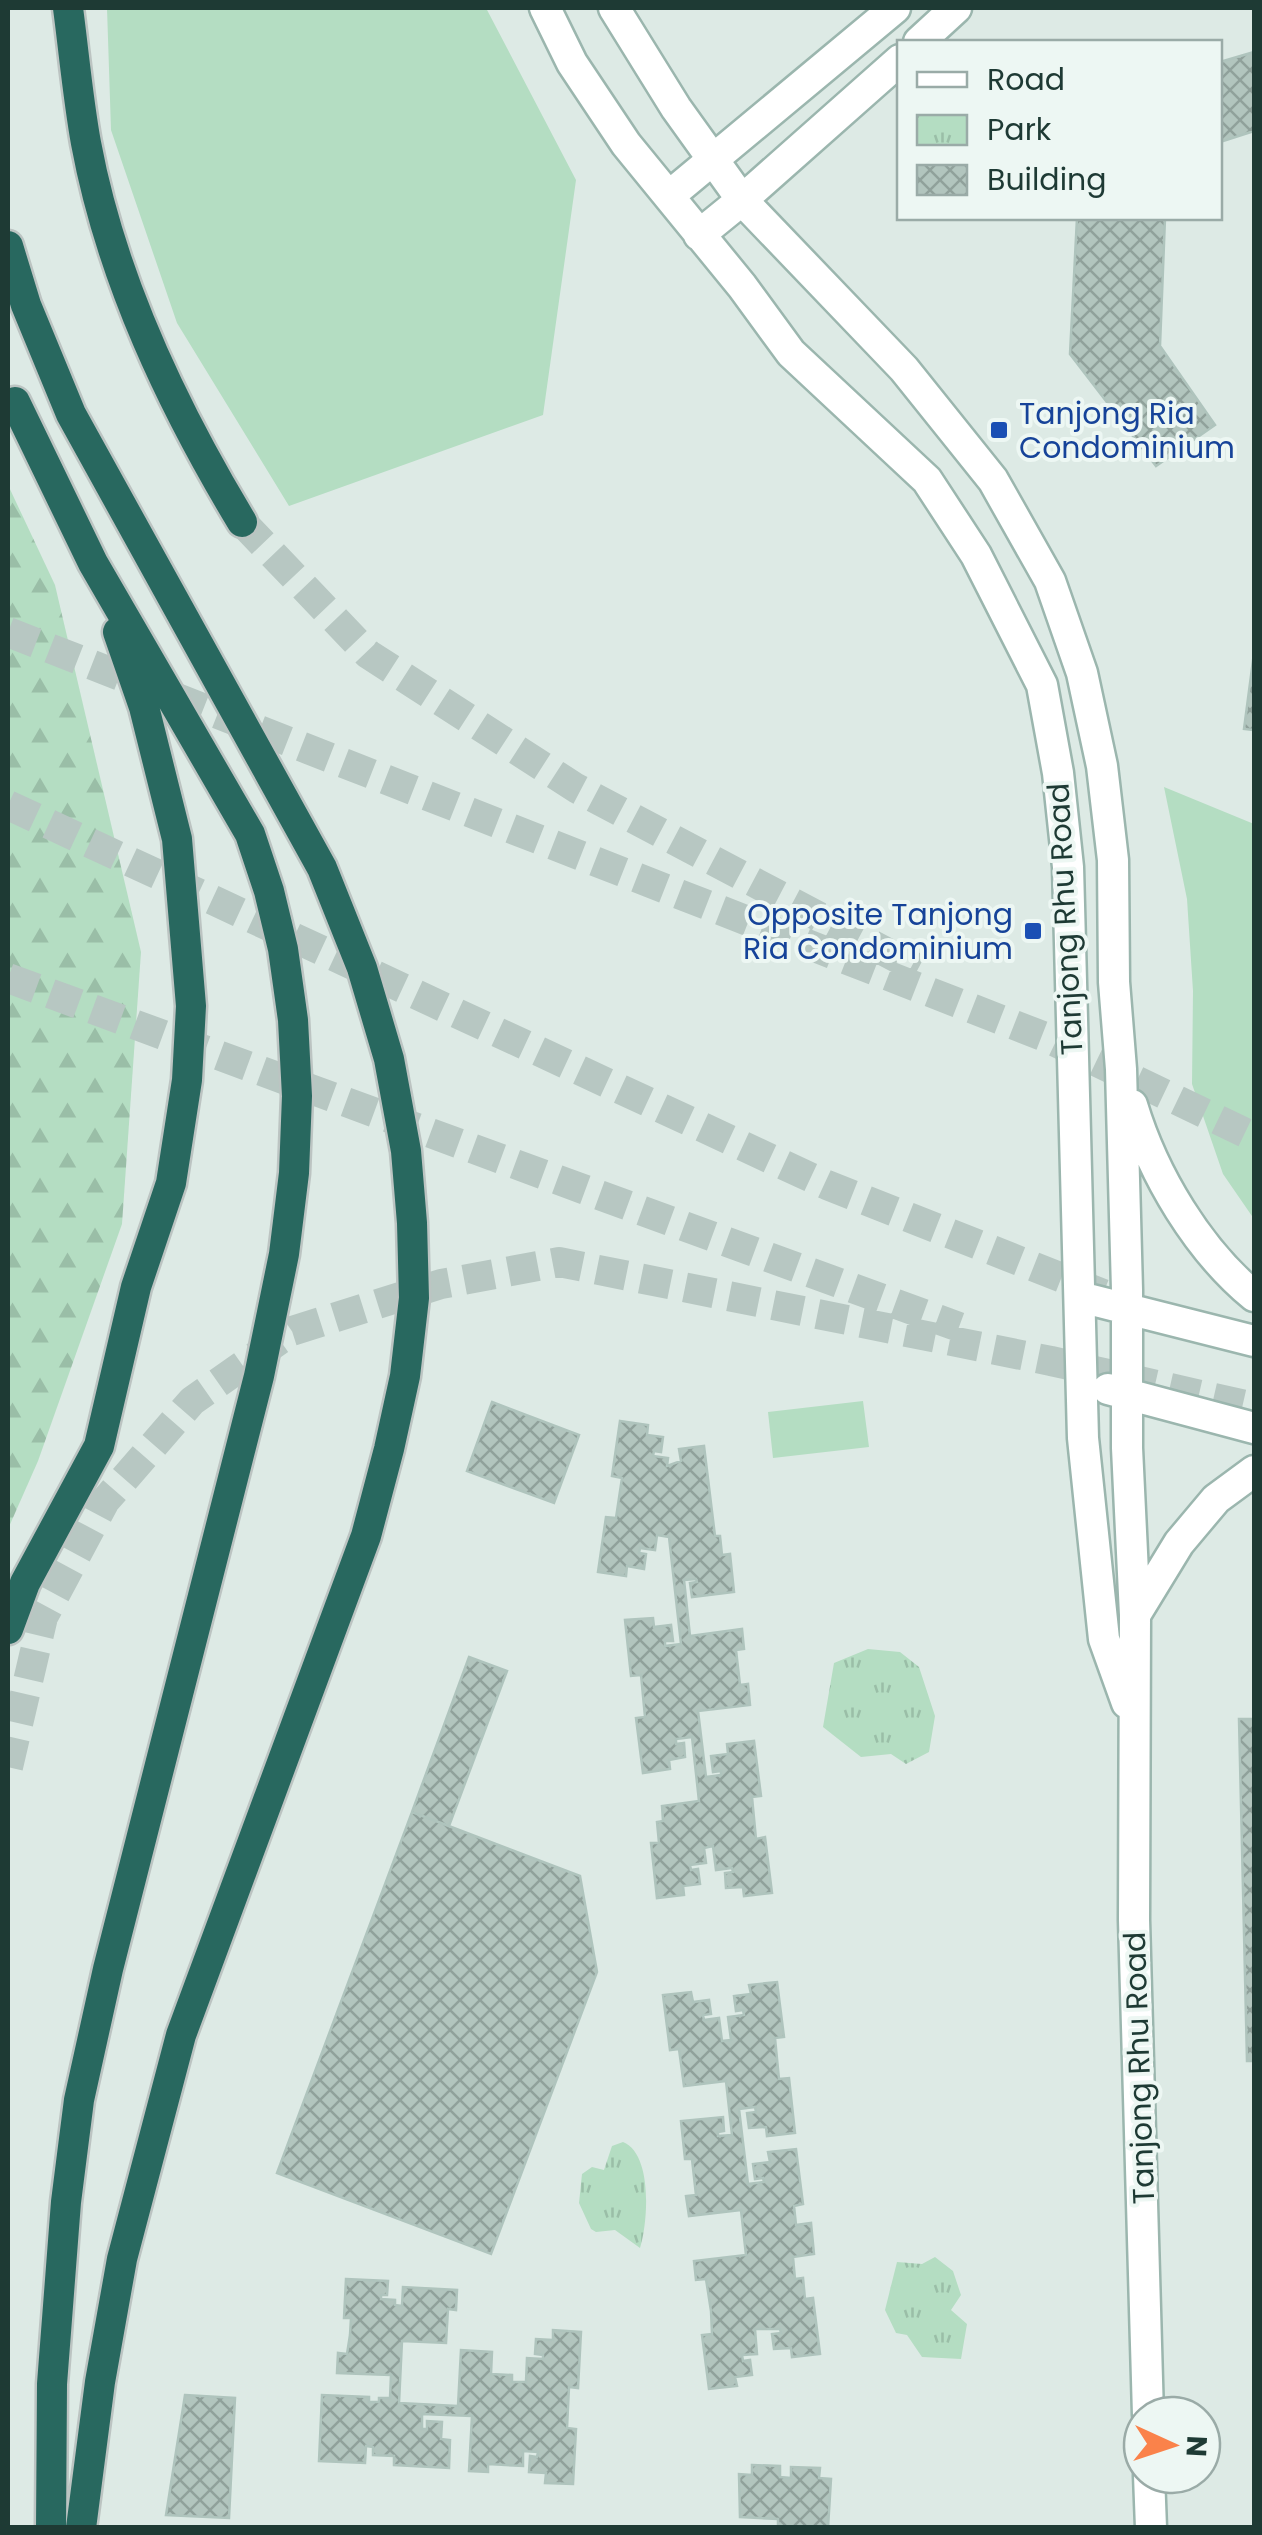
<svg xmlns="http://www.w3.org/2000/svg" width="1262" height="2535" font-family="Poppins,sans-serif">
	<defs>
		<pattern id="forest-firs" width="22" height="20" patternUnits="userSpaceOnUse" patternTransform="scale(2.5)"><rect width="22" height="20" fill="#b4ddc2"/><path d="M5 1l3.5 6h-7zM16 11l3.5 6h-7z" fill="#9abea7"/></pattern>
		<pattern id="park-tufts" width="24" height="20" patternUnits="userSpaceOnUse" patternTransform="scale(2.5)"><rect width="24" height="20" fill="#b4ddc2"/><path d="M3 7l-1-3M5 7V3M7 7l1-3M15 17l-1-3M17 17v-4M19 17l1-3" fill="none" stroke="#9abea7"/></pattern>
		<pattern id="building-cross-hatch" width="8" height="8" patternUnits="userSpaceOnUse" patternTransform="scale(2.5)"><rect width="8" height="8" fill="#b2c5be"/><path d="M0 0l8 8M0 8l8-8" fill="none" stroke="#90a19b"/></pattern>
	</defs>
	<rect width="100%" height="100%" fill="#ddeae5"/>
	<path fill="#b4ddc2" d="M107 8H486L576 180 543 415 289 506 177 323 111 130Z
		M1164 787 1254 824V1219L1223 1174 1192 1084 1193 991 1187 899Z
		M863 1401 869 1447 773 1458 768 1412Z"/>
	<path fill="url(#forest-firs)" d="M8 485 55 585 141 952 122 1224 38 1461 8 1529Z"/>
	<path fill="url(#park-tufts)" d="M868 1649 900 1652 919 1667 935 1716 929 1752 906 1764 891 1754 861 1757 823 1727 834 1663Z
		M623 2142C653 2154 648 2223 640 2248L615 2230 596 2232 591 2229 579 2203 582 2174 592 2167 604 2170 612 2146Z
		M935 2257 953 2271 961 2295 951 2310 967 2324 961 2359 922 2357 907 2335 896 2333 885 2310 897 2262 922 2264Z"/>
	<path fill="url(#building-cross-hatch)" stroke="#afc4bd" stroke-width="2.5" d="M1254 52V131L1220 142V62Z
		M1077 218H1165L1160 346 1215 425 1156 466 1070 354Z
		M1254 653V730L1244 729Z
		M492 1402 579 1435 554 1503 467 1471Z
		M620 1421 648 1425 647 1435 663 1437 661 1452 654 1451 653 1456 668 1458 667 1466 681 1461 679 1449 704 1446 715 1536H720L722 1555 730 1554 734 1592 692 1597 690 1583 697 1582 696 1579 684 1580 690 1636 742 1629 744 1649 736 1650 740 1685 748 1684 750 1705 698 1711 706 1777 721 1775V1771L713 1772 711 1756 728 1754 727 1744 754 1741 761 1796 752 1797 756 1839 765 1837 772 1893 744 1896 743 1887 726 1888 725 1873 733 1872 732 1868 716 1870 713 1846 704 1848 706 1863 690 1865 691 1870 698 1869 700 1884 683 1886 684 1895 657 1898 651 1843H659L657 1822 663 1821 662 1806 699 1801 692 1737 676 1739V1744L684 1743 685 1757 669 1760 670 1769 643 1773 636 1718 645 1717 641 1675 631 1676 625 1620 653 1618 654 1627 671 1625 673 1641H665V1646L681 1644 669 1537 657 1535 655 1550 640 1548 639 1553 646 1554 644 1569 627 1566 626 1576 598 1572 606 1517 616 1518 622 1478 612 1476Z
		M469 1657 507 1671 449 1826 412 1812Z
		M1239 1719H1254V2061H1247Z
		M412 1812 580 1876 597 1972 491 2254 277 2173Z
		M777 1982 784 2037 775 2038 779 2079 789 2078 795 2133 767 2136 766 2127 749 2128 747 2113 756 2112 755 2107 739 2109 748 2184 764 2182 763 2178 755 2179 753 2164 770 2162 768 2152 796 2149 803 2204 794 2206 796 2225 811 2223 814 2254 793 2257 795 2279 803 2278 805 2299 813 2298 820 2354 792 2357 791 2348 774 2349 772 2334 781 2333 780 2329H755L757 2354 742 2355 743 2361 750 2360 752 2375 735 2377 737 2386 709 2389 702 2335 712 2334 711 2311 706 2279 696 2280 694 2261 746 2255 741 2210 689 2216 686 2196 696 2195 692 2159H685L681 2121 723 2117 724 2131 718 2132V2136L732 2135 726 2081 684 2086 679 2049 670 2050 663 1995 691 1992 693 2002 709 2000 711 2014 703 2015 704 2020 719 2018 722 2041 731 2040 728 2017 744 2015 743 2010 736 2011 734 1996 751 1994 749 1985Z
		M346 2279 388 2281 387 2295H381V2299L395 2300V2305L402 2306 403 2287 457 2290 456 2310 448 2309 446 2343 402 2341 399 2403 458 2406 461 2350 492 2352 491 2374 512 2375V2382H526L527 2358 543 2359V2355L535 2354 536 2339 553 2340V2330L581 2332 578 2388 569 2387 567 2428 576 2429 573 2484 545 2483 546 2473 529 2472 530 2456 537 2457 538 2452 523 2451V2466L488 2464V2472L469 2471 472 2416 422 2414V2429H427V2421L442 2422 441 2439 450 2440 449 2468 394 2465V2456L373 2455V2447L366 2446 365 2463 319 2461 322 2395 369 2397V2402H379V2398H390L391 2375 337 2373 338 2353 347 2354 350 2335 351 2318H344Z
		M185 2395 235 2398 229 2518 166 2515Z
		M752 2465 780 2466V2477L791 2478V2467L820 2468 819 2478 831 2479 828 2528H778V2519L740 2517 739 2474 752 2475Z"/>
	<g fill="none" stroke-linecap="round" stroke-linejoin="round">
		<path stroke="#b7c7c2" stroke-width="30" stroke-dasharray="30 15" stroke-linecap="butt" d="M242 522 368 654 576 788 918 969
			M8 632 1045 1037 1254 1137
			M8 805 827 1185 1103 1294
			M8 978 959 1327
			M8 1767 43 1617 105 1501 192 1401 292 1331 441 1284 559 1262 1051 1361 1254 1407"/>
		<g stroke="#9bb6ae" stroke-width="35">
			<path id="secondary" d="M545 8 572 63 626 144 742 286 791 353 927 480 976 555 1042 685 1058 773 1068 867 1083 1438 1104 1639 1127 1703
				M614 8 676 108 742 200 904 369 993 480 1050 581 1082 673 1102 766 1113 860 1114 982 1121 1069 1127 1290V1448L1135 1615 1134 1920 1148 2415
				M919 42 956 8
				M669 196 895 8
				M699 235 742 200 900 60
				M1132 1105C1153 1175 1198 1250 1254 1296
				M1080 1297 1254 1341
				M1108 1389 1254 1428
				M1135 1615 1179 1543 1216 1499 1254 1471
				M1149 2475 1151 2528"/>
		</g>
		<g stroke="#bcc4c2" stroke-width="35">
			<path id="highway" d="M68 8C74 53 78 99 86 143 111 278 172 406 242 522
				M8 246 26 305 71 414 322 868 362 968 389 1059 406 1151 412 1223 414 1298 405 1376 389 1449 366 1536 181 2035 122 2259 100 2382 81 2528
				M15 402 93 563 250 834 269 891 283 949 293 1020 297 1096 294 1173 284 1254 259 1376 108 1969 79 2100 66 2202 52 2384 51 2528
				M8 1629 25 1583 99 1446 136 1287 171 1183 187 1080 191 1006 177 839 144 707 118 632"/>
		</g>
		<use href="#secondary" stroke="#fff" stroke-width="30"/>
		<use href="#highway" stroke="#28685f" stroke-width="30"/>
	</g>
	<g fill="#1a4fb4" stroke="#edf7f3" stroke-width="4">
		<rect x="989" y="420" width="20" height="20" rx="5"/>
		<rect x="1023" y="921" width="20" height="20" rx="5"/>
	</g>
	<g text-anchor="middle" dominant-baseline="central" stroke-width="8" stroke-linejoin="round" paint-order="stroke">
		<g font-size="30" fill="#164399" stroke="#edf7f3" text-anchor="start">
			<text x="1019" y="413">Tanjong Ria<tspan x="1019" dy="34">Condominium</tspan></text>
			<text x="1013" y="914" text-anchor="end">Opposite Tanjong<tspan x="1013" dy="34">Ria Condominium</tspan></text>
		</g>
		<g font-size="30" fill="#1e3a34" stroke="#edf7f3">
			<text transform="translate(1065 919) rotate(-93)">Tanjong Rhu Road</text>
			<text transform="translate(1139 2068) rotate(-92)">Tanjong Rhu Road</text>
		</g>
	</g>
	<rect width="1262" height="2535" fill="none" stroke="#1e3a34" stroke-width="20"/>
	<rect x="897" y="40" width="325" height="180" fill="#edf7f3" stroke="#9aaba7" stroke-width="2.5"/>
	<rect x="917" y="72" width="50" height="15" fill="#ffffff" stroke="#9aaba7" stroke-width="2.5"/>
	<text x="987" y="90" font-size="30" fill="#1e3a34">Road</text>
	<rect x="917" y="115" width="50" height="30" fill="url(#park-tufts)" stroke="#9aaba7" stroke-width="2.5"/>
	<text x="987" y="140" font-size="30" fill="#1e3a34">Park</text>
	<rect x="917" y="165" width="50" height="30" fill="url(#building-cross-hatch)" stroke="#9aaba7" stroke-width="2.5"/>
	<text x="987" y="190" font-size="30" fill="#1e3a34">Building</text>
	<g transform="translate(1172 2445) rotate(93)"><circle r="48" fill="#edf7f3" stroke="#9aaba7" stroke-width="2.5"/>
	<path d="M0-8L18 38L0 25L-18 38Z" fill="#fa824a"/>
	<text y="-15" font-size="28" font-weight="bold" text-anchor="middle" fill="#1e3a34">N</text>
	</g>
</svg>
